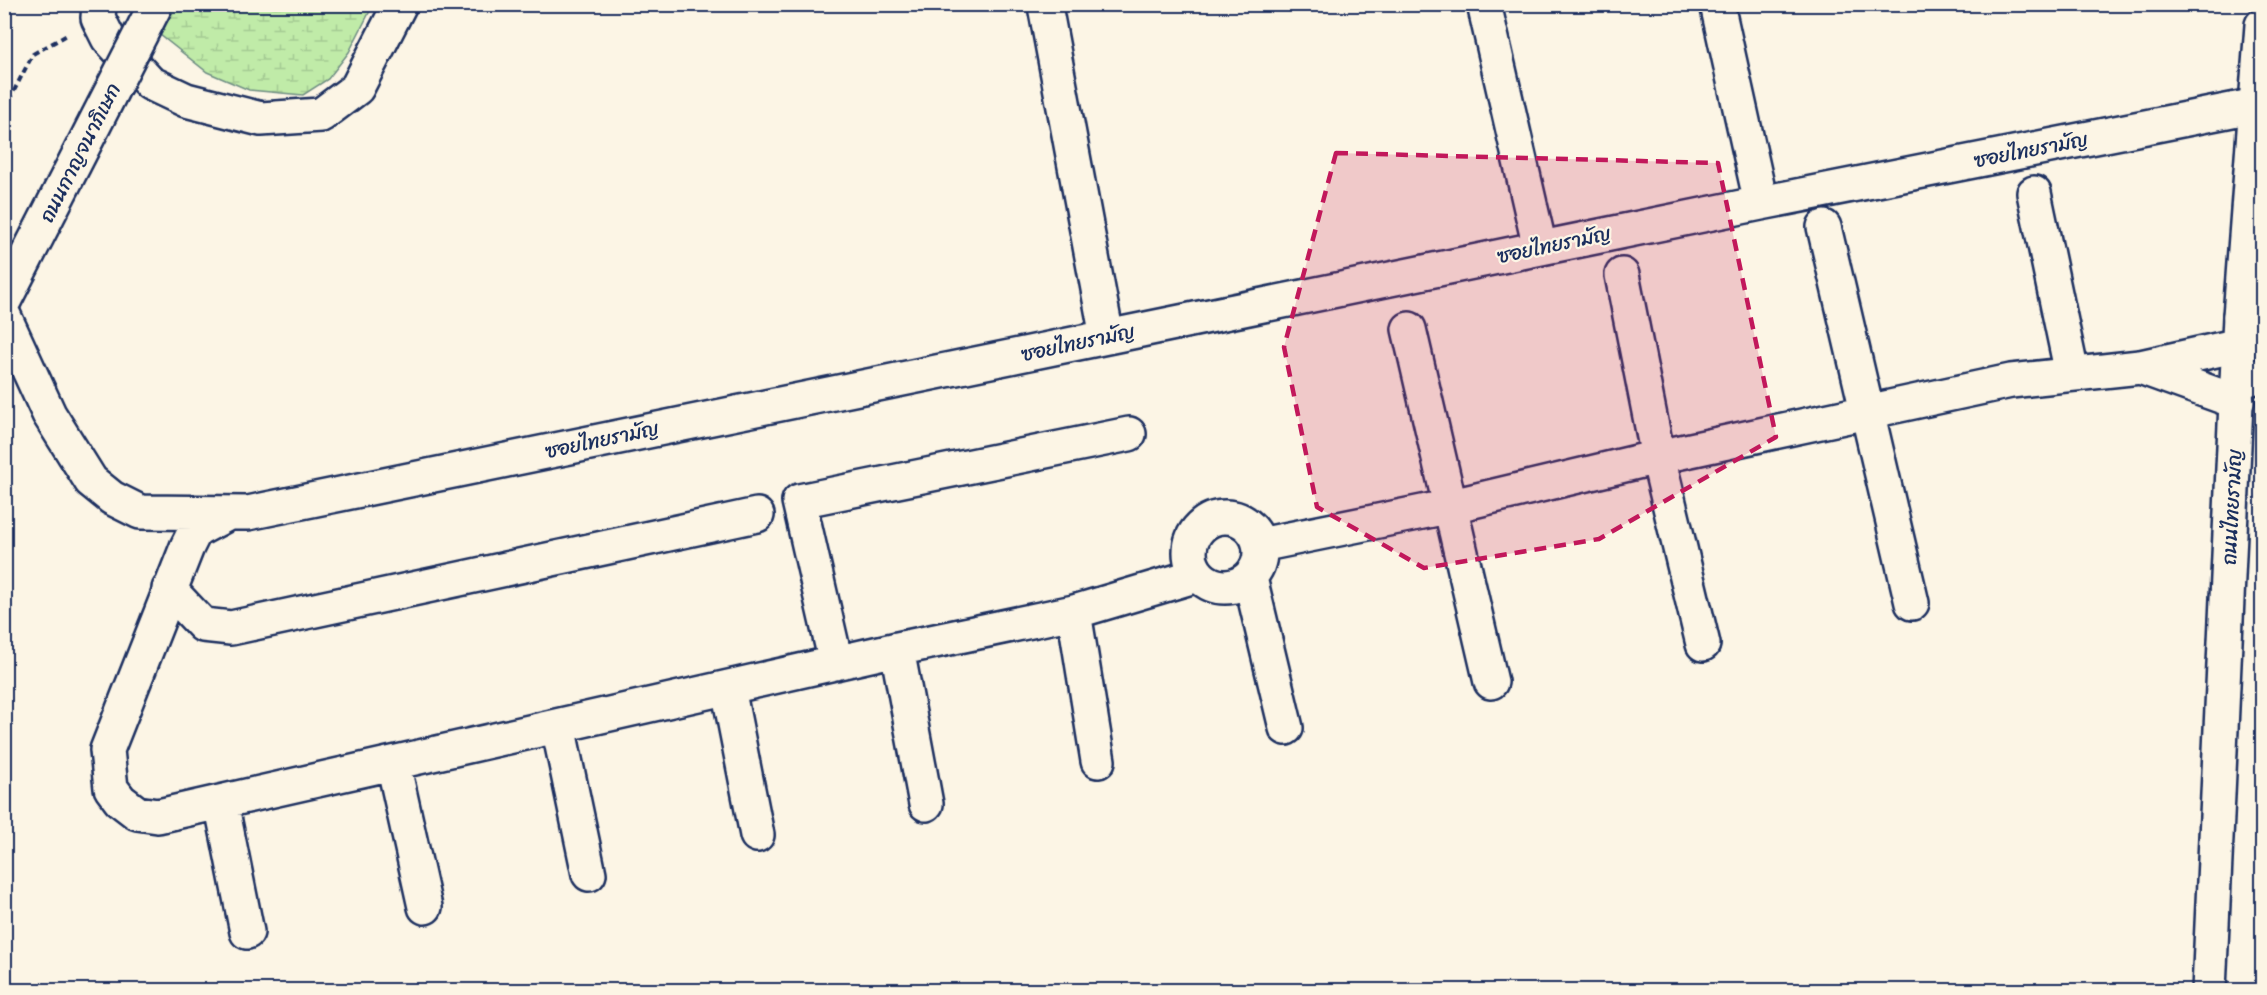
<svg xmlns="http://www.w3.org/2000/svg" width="2267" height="995" font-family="Sriracha,'Playpen Sans Thai',sans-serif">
	<defs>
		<pattern id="wetland-marsh" width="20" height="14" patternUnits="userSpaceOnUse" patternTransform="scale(1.5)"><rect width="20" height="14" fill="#c0eba8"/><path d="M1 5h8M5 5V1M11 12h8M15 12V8" fill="none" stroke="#a4ca93"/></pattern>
	</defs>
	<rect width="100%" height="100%" fill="#fcf5e5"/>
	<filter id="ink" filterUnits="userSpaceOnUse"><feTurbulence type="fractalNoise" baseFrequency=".0167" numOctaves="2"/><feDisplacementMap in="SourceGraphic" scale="12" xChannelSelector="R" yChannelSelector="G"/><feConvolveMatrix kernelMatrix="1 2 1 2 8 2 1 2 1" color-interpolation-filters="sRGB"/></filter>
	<g filter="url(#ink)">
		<path fill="url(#wetland-marsh)" stroke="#6e8d83" stroke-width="1.5" d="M128 4 373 5 349 52 328 79 303 95 249 90 207 72 126 8Z"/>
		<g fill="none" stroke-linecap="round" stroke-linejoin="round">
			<g stroke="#1b2f5e" stroke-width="38">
				<path id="minor" d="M1484 4 1540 248
					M1717 4 1761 203
					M1045 6 1107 337
					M2034 193 2072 374
					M1824 227 1912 603
					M1622 275 1658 457 1703 644
					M4 316 49 414 91 481 112 498 140 512 248 513 1761 203 2262 104
					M2240 316 2262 315
					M1409 329 1491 682
					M2140 367 2237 402
					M2238 382 2262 375
					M229 513 195 531 187 547 107 750 111 788 120 800 137 813 158 816 897 649 1074 612 1198 575
					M1190 552a35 35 0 1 1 70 0a35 35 0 1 1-70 0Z
					M1260 545 1452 506 1658 457 2011 381 2140 367 2239 345
					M1250 578 1286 728
					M169 589 203 625 231 628 757 515
					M1074 612 1098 761
					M897 649 926 804
					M836 663 799 501 1129 434
					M728 688 757 835
					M558 726 589 874
					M393 763 425 907
					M221 802 247 932"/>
			</g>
			<g stroke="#1b2f5e" stroke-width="38">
				<path id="tertiary" d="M2209 990 2240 316 2262 25"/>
			</g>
			<g stroke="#1b2f5e" stroke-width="38">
				<path id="secondary" d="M99 4 98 18 108 38 150 83 186 100 261 119 321 115 357 88 400 4"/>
			</g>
			<path stroke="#1b2f5e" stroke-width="4" stroke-dasharray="6 4.5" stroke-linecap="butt" d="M4 110 33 54 69 34"/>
			<use href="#minor" stroke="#fcf5e5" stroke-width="33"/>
			<use href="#tertiary" stroke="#fcf5e5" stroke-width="33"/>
			<use href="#secondary" stroke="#fcf5e5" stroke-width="33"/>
			<g stroke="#1b2f5e" stroke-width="38" stroke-linecap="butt">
				<path id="motorway-bridge" d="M4 301 156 4"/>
			</g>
			<use href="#motorway-bridge" stroke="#fcf5e5" stroke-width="33"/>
		</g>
	</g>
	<path fill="#c2185b" fill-opacity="0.2" stroke="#c2185b" stroke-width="4.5" stroke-dasharray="12 8" stroke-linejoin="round" d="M1336 153 1718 163 1776 437 1599 539 1424 568 1317 507 1284 347Z"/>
	<g text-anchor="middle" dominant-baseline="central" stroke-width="4.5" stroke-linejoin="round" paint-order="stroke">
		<g font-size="20" fill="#1b2f5e" stroke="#fcf5e5">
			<text transform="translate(2031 150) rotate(-11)">ซอยไทยรามัญ</text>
			<text transform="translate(80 153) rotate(-63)">ถนนกาญจนาภิเษก</text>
			<text transform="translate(1554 245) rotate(-12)">ซอยไทยรามัญ</text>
			<text transform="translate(1078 343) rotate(-12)">ซอยไทยรามัญ</text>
			<text transform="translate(602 440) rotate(-12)">ซอยไทยรามัญ</text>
			<text transform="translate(2232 507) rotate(-87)">ถนนไทยรามัญ</text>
		</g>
	</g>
	<rect width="2267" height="995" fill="none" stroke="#fcf5e5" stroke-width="24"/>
	<rect x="12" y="12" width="2243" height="971" fill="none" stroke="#1b2f5e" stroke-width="2" filter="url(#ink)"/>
</svg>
